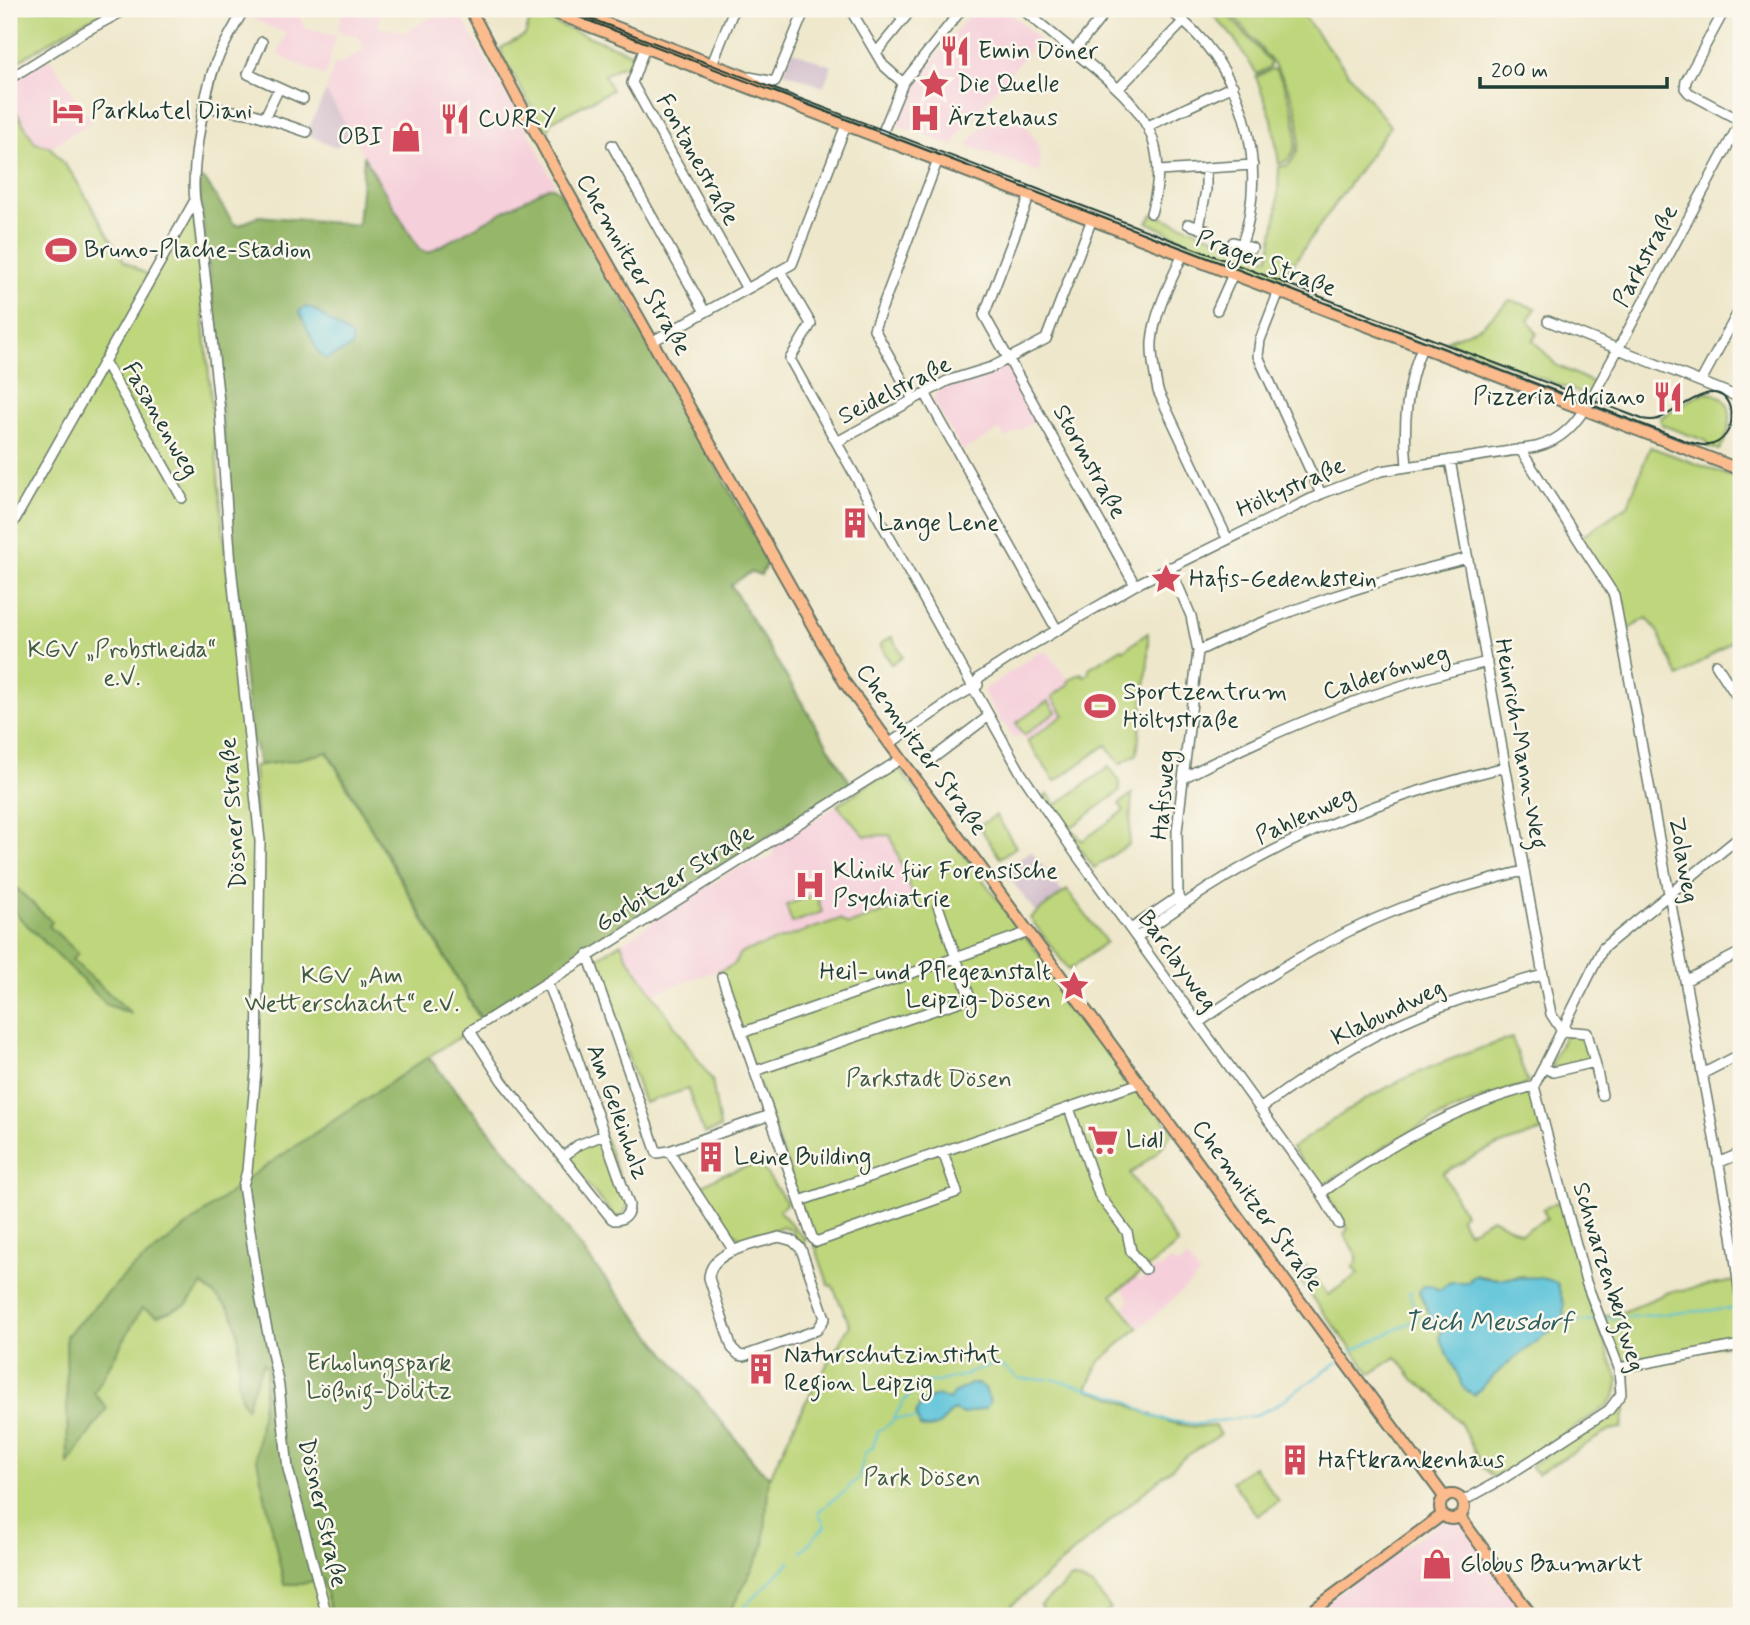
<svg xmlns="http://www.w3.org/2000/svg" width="1750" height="1625" font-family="Mynerve,sans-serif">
	<rect width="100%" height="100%" fill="#fbf7ec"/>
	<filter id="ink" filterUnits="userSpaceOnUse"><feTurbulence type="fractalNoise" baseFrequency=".0143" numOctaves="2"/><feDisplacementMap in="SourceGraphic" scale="14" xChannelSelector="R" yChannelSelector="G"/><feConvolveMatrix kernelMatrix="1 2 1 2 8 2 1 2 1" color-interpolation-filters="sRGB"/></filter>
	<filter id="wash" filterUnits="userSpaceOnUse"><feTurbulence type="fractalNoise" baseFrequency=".00686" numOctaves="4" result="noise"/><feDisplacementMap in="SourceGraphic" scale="28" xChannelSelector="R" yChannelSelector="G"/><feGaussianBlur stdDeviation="1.57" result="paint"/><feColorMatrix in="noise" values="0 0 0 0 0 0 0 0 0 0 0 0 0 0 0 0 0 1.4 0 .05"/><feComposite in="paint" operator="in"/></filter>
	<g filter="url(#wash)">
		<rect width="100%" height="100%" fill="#eee7cb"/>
		<path fill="#f5cfda" d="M248 9H295L305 28 336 36 325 76 277 55 287 34 245 15Z
			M343 9H383L378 27 407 32 444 9H456L504 90 511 98 555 184 428 253 419 249 326 91 334 64H340L365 49 359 37 337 31Z
			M974 9H1005L1039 39 959 134 954 146 898 125 910 89Z
			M50 58 91 122 50 147 35 143 9 100V84Z
			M1017 115V119H1022L1035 140 1039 150 1040 173 966 145 990 117Z
			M1007 366 1038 420 1005 438 1000 430 962 451 934 401V395L946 387Z
			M1041 651 1043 654 1047 651 1070 683 1064 715 1027 741 1021 734 1014 739 1004 724 1002 725 983 691Z
			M837 805 865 836 890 834 915 901 848 925 840 919 734 965 652 993 626 955 621 943 735 869 773 857V847Z
			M1187 1258 1200 1275 1140 1328 1125 1308 1129 1299 1122 1287 1135 1275 1139 1281 1157 1267 1159 1270 1172 1260 1177 1266Z
			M1460 1517 1532 1616H1305L1446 1518 1451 1520Z"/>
		<path fill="#d1bdcb" d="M792 51 832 66 823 87 784 72Z
			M326 91 353 137 335 147 306 134Z
			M1031 851 1063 893 1036 913 1004 870Z"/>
		<path fill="#bed67b" stroke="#6e8a58" stroke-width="2" fill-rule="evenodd" d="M9 9H113L79 24 9 67Z
			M1208 9H1221L1226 12 1270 62V67L1257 74 1233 37Z
			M1228 9H1305L1302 14 1390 126 1283 278 1202 249 1147 222 1153 214 1269 258 1277 212 1279 167 1288 165C1298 154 1300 143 1299 129 1296 77 1258 48 1228 9Z
			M521 10 636 55 631 68 627 70 623 65 604 75 612 90 552 121 547 134 503 57 501 48 525 35 529 23Z
			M1271 69 1276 70C1290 91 1312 155 1279 164L1272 119 1256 77Z
			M9 100 35 143 50 147 73 175 124 261 148 275 194 213 223 529 256 833 261 940 254 766 290 761 327 752 482 1023 428 1057 532 1182 598 1270 759 1468 770 1476 804 1405 850 1325 832 1285 829 1286 719 971 734 965 740 953 840 919 848 925 915 901 890 835 865 836 837 805 897 766 1173 1132 1157 1153 1130 1174 1178 1244 1112 1295 1138 1328 1099 1362 1087 1389C1098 1393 1109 1395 1119 1400 1154 1416 1175 1430 1215 1426L1220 1435 1185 1457 1012 1605 1010 1610 1014 1616H9Z
			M1510 300 1536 308 1528 320 1537 334 1533 340 1556 365 1594 383 1587 396 1446 341 1482 326Z
			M1706 393C1739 394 1733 431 1719 450L1708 447 1706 441 1662 425 1660 418 1697 396Z
			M1650 447 1741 480V635L1679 677 1656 629 1647 618 1622 633 1614 595 1578 539 1628 505Z
			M1148 633V662L1137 754 1120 764 1106 745 1055 781 1027 741 1064 715 1052 697 1069 684 1068 681 1081 673 1084 676 1089 673V668L1122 648 1124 650Z
			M892 637 903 657 891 664 880 644Z
			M1048 701 1056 712 1024 735 1016 723Z
			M1109 767 1119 780 1120 791 1066 831 1043 798 1048 794 1056 805Z
			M1132 794 1129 844 1094 868 1069 834 1074 831 1082 841 1124 811 1119 804Z
			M996 815 1016 847 1000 858 979 826Z
			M1067 890 1106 942 1069 970 1030 918Z
			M816 894 822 912 792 923 786 905Z
			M621 943 626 955 712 1080 720 1128 704 1134 688 1089 644 1103 594 960Z
			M1565 1035 1585 1036 1591 1060 1553 1069 1552 1062Z
			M1512 1038 1528 1084C1453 1104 1390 1141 1326 1184L1320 1186 1292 1148C1328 1123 1363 1099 1402 1080 1437 1063 1475 1050 1512 1038Z
			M1530 1091 1542 1131 1486 1150 1443 1173 1464 1214 1460 1217 1468 1232 1492 1218 1521 1233 1547 1218 1543 1209 1557 1202 1561 1204 1586 1293 1618 1380C1618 1391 1615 1398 1607 1406L1509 1470 1494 1477 1482 1467 1461 1424 1436 1396 1414 1380 1396 1357 1371 1374 1295 1275 1307 1266 1328 1295 1358 1274 1353 1267 1357 1262V1256L1344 1234 1348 1229 1327 1195 1329 1191 1400 1145 1475 1108ZM1474 1275 1499 1279 1523 1276 1501 1369 1474 1395 1443 1332 1432 1286 1439 1290 1450 1282H1469Z
			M604 1135 629 1205 618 1220 563 1157Z
			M759 1163 787 1203 779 1211 806 1240 802 1244 792 1234V1230L783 1226 743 1241 735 1233 726 1231 698 1188 721 1175Z
			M1736 1281 1740 1340 1735 1343 1628 1362 1619 1358 1601 1317 1623 1312 1669 1292Z
			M1631 1368 1632 1371 1629 1374V1384L1622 1428 1610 1430 1537 1474 1530 1466 1617 1408C1627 1393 1620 1377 1631 1368Z
			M1254 1466 1279 1501 1257 1516 1232 1481Z
			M1072 1578 1092 1585 1111 1609 1101 1616H1047L1040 1606Z"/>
		<path fill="#96b76b" stroke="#5a7a50" stroke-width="2" d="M364 157 419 249 428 253 548 187H553L559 191 598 253 768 560 761 575 751 572 731 585 851 784 481 1019 328 752 290 761 259 765 255 745 251 739 235 582 215 323 198 179 205 180 234 224 240 225 259 216 358 225Z
			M9 881 52 922 49 926 78 953 72 960 132 1014 107 1005 9 907Z
			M428 1057 532 1182 598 1270 759 1468 769 1476 764 1546 728 1616H332L322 1578 302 1584H284L256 1455 267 1368 263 1363 246 1408C228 1380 249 1342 231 1312 225 1302 211 1293 203 1285L186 1305 158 1316 142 1308 94 1393 107 1408 68 1464 66 1336 128 1272 251 1176Z"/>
		<path fill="#5cc3d9" stroke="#3e8086" stroke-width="2" d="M306 307 313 309 352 337V347L326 359 318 352 299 311Z
			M1474 1275C1501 1285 1529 1270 1557 1283L1564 1304 1563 1321 1501 1369 1474 1395 1465 1390 1439 1337 1443 1328 1435 1327 1419 1292 1422 1286H1432L1439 1290 1451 1282H1468Z
			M971 1384H978L985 1388 990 1402 986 1408 963 1414 953 1410C944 1420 937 1432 920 1427L916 1414 921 1402 938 1395 949 1400 954 1393Z"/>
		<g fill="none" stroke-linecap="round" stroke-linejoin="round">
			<path stroke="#5cc3d9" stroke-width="2" d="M1604 1319 1738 1308
				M1561 1323 1596 1320
				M1352 1351 1417 1319 1418 1316 1409 1293 1412 1291
				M1052 1379 1082 1387
				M1085 1388 1120 1397 1152 1416 1169 1421 1199 1424 1253 1416 1272 1408 1338 1362
				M895 1419 908 1418
				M910 1419H916
				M828 1504 847 1490 851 1484 858 1479 865 1453 873 1447 878 1431 891 1423 904 1401 915 1390 917 1382H937L964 1375 993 1364 1002 1366 1019 1379H1048
				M801 1552 825 1526 818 1512 825 1506
				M735 1616 791 1561"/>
		</g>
	</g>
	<g filter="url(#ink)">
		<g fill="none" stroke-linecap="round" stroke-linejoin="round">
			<g stroke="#677869" stroke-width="12">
				<path id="minor" d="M244 9C235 26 224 44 216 62 205 91 186 184 198 212L220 411 231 566 260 841 257 1060 247 1171 243 1186 261 1301 279 1386 288 1469 327 1616
					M850 9 883 65 903 83
					M893 9 903 19
					M1022 9C1044 27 1066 45 1088 63 1141 106 1173 141 1151 213
					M1168 9C1242 62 1271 161 1241 247
					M262 42 248 74 303 99
					M645 47 632 83 747 289
					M1074 51 1108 9
					M876 53 912 9
					M712 64 734 9
					M749 77 775 82 805 9
					M9 79 84 32 127 9
					M1119 88 1184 21
					M205 107 254 114 307 132
					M265 117 279 88
					M1148 126 1233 86
					M880 139 903 83 962 9
					M612 145 705 312
					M1159 171 1253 165
					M1030 195 984 315 1135 585
					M1188 224 1208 231
					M1199 228 1206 190V168
					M1233 242 1252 248
					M1183 254C1171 281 1154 313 1152 342 1151 359 1155 375 1158 391L1227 538
					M780 271 811 324 790 359 1021 773 1073 850 1321 1193 1339 1224
					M1279 291 1260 340 1258 356 1321 494
					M1217 310 1233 274
					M1548 321 1741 398
					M653 341 792 264 846 125
					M104 361 182 498
					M1701 381 1741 307
					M925 393 1057 630
					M913 399 874 329 937 162
					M837 442 947 381 992 367 1046 339 1092 219
					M1520 449 1614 595 1732 1235 1741 1304
					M1450 460 1543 975 1551 1014 1562 1031
					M1407 466C1403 424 1406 386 1422 347
					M9 530 194 202
					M1170 567 1191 616 1198 651 1177 831 1178 897 1183 904
					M1198 651C1287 608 1372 582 1468 558
					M1716 664 1741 703
					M973 686 980 677 1014 655 1135 585 1321 494 1381 471 1536 447C1563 440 1576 423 1590 401L1741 121 1689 93 1685 88 1686 81 1725 9
					M889 744 955 698 978 685
					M928 762 989 716
					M1183 778C1284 726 1377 688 1487 662
					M1131 929 1178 897
					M1137 937C1175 910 1213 883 1254 861 1333 817 1418 788 1505 767
					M588 955 657 1153 669 1151 770 1115
					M722 977 812 1237 816 1242 957 1192 943 1152
					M1685 981 1741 952
					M547 983 575 1052 629 1205C629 1215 624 1220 614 1220L611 1218 502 1081 470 1031 901 759
					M1198 1023C1262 979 1327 937 1399 909 1440 893 1481 882 1523 871
					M741 1033 1029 932
					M1595 1062 1602 1095
					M1544 1068 1553 1072 1595 1062 1587 1033 1562 1031
					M755 1071 970 998 938 906
					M1702 1074 1741 1054
					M1069 1108 1099 1195 1127 1232 1131 1251 1145 1269
					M1260 1109C1290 1087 1321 1066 1354 1047 1413 1013 1477 992 1543 975
					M669 1151 734 1251
					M563 1157 578 1145 604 1135
					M1718 1163 1741 1153
					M1321 1193C1387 1147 1454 1106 1534 1086
					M800 1201 1140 1083
					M779 1237 793 1241 801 1249 825 1318 817 1330 744 1356 739 1355 732 1348 709 1278C710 1250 756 1244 779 1237Z
					M1619 1368 1741 1345
					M1463 1501 1501 1480 1609 1410 1621 1394 1619 1368 1586 1282 1534 1086 1603 948 1741 836"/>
			</g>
			<g stroke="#677869" stroke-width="14">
				<path id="major" d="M470 9 556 171 845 683 1445 1498
					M545 9 1741 470
					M569 9 743 76 770 93
					M1440 1507a12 12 0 1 1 24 0a12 12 0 1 1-24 0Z
					M1460 1517 1532 1616
					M1305 1616 1442 1515"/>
			</g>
			<use href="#minor" stroke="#fff" stroke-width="9"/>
			<use href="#major" stroke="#fbbb8c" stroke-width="10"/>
			<path stroke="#1f3d34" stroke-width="2" d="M558 9 1686 441C1693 443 1701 446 1708 445 1723 444 1734 427 1731 412 1722 368 1677 413 1658 419 1653 421 1647 420 1642 419L565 9"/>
		</g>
	</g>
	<defs>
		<g id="restaurant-bare" transform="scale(2.415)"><path d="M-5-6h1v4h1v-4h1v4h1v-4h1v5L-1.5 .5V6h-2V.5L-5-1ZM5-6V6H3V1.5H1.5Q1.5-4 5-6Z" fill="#d1495b" stroke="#fbf7ec" stroke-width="2.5" paint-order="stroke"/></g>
		<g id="sight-bare" transform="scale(2.415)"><path d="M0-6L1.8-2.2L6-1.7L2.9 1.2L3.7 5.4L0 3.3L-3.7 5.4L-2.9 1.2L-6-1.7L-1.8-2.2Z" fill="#d1495b" stroke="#fbf7ec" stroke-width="2.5" paint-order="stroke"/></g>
		<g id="hotel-bare" transform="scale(2.415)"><path d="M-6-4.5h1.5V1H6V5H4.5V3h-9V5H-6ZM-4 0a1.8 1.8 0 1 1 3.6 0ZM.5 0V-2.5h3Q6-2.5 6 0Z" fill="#d1495b" stroke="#fbf7ec" stroke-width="2.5" paint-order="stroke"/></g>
		<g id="hospital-bare" transform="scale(2.415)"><path d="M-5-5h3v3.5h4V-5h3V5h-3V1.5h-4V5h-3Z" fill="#d1495b" stroke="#fbf7ec" stroke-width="2.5" paint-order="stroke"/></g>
		<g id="shop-bare" transform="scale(2.415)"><path d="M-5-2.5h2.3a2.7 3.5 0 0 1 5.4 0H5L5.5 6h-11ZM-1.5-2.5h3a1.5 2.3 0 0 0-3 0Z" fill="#d1495b" stroke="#fbf7ec" stroke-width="2.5" paint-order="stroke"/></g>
		<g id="stadium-bare" transform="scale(2.415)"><path d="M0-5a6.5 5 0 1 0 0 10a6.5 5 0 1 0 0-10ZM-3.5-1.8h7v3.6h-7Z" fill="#d1495b" stroke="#fbf7ec" stroke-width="2.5" paint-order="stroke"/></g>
		<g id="building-bare" transform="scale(2.415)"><path d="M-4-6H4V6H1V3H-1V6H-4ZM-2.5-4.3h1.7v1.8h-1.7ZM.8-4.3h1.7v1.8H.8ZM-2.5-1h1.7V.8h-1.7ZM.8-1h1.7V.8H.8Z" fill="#d1495b" stroke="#fbf7ec" stroke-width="2.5" paint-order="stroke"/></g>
		<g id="supermarket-bare" transform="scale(2.415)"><path d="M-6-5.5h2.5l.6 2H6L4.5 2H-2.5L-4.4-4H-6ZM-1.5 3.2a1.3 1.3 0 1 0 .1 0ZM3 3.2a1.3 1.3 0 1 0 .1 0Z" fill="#d1495b" stroke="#fbf7ec" stroke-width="2.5" paint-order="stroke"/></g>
	</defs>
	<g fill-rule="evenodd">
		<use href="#restaurant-bare" x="955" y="51"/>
		<use href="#sight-bare" x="934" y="84"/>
		<use href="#hotel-bare" x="68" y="111"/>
		<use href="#hospital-bare" x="925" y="118"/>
		<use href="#restaurant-bare" x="455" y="119"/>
		<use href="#shop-bare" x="406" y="137"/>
		<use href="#stadium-bare" x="61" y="250"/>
		<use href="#restaurant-bare" x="1668" y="397"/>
		<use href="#building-bare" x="855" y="523"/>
		<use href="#sight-bare" x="1166" y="579"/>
		<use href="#stadium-bare" x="1100" y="706"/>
		<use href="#hospital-bare" x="810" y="885"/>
		<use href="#sight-bare" x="1074" y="986"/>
		<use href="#supermarket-bare" x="1103" y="1140"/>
		<use href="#building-bare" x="711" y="1157"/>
		<use href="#building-bare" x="761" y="1369"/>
		<use href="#building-bare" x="1295" y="1460"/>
		<use href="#shop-bare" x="1437" y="1564"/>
	</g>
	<g text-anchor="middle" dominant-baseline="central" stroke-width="5" stroke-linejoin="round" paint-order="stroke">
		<g font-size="24" fill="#1f3d34" stroke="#fbf7ec" text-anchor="start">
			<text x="978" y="51">Emin Döner</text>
			<text x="957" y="84">Die Quelle</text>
			<text x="91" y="111">Parkhotel Diani</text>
			<text x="948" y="118">Ärztehaus</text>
			<text x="478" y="119">CURRY</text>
			<text x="383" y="137" text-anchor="end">OBI</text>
			<text x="84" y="250">Bruno-Plache-Stadion</text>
			<text x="1645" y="397" text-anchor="end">Pizzeria Adriano</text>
			<text x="878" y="523">Lange Lene</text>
			<text x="1189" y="579">Hafis-Gedenkstein</text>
			<text x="1123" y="692">Sportzentrum<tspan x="1123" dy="28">Höltystraße</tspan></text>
			<text x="833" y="871">Klinik für Forensische<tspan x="833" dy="28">Psychiatrie</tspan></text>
			<text x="1051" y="972" text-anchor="end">Heil- und Pflegeanstalt<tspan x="1051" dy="28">Leipzig-Dösen</tspan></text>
			<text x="1126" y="1140">Lidl</text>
			<text x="734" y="1157">Leine Building</text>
			<text x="784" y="1355">Naturschutzinstitut<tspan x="784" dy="28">Region Leipzig</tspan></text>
			<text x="1318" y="1460">Haftkrankenhaus</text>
			<text x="1460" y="1564">Globus Baumarkt</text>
		</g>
		<g font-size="24" fill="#1f3d34" stroke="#fbf7ec">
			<text transform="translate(697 160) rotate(61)">Fontanestraße</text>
			<text transform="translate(1646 256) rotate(-62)">Parkstraße</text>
			<text transform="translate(1266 264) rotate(21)">Prager Straße</text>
			<text transform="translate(633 265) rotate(60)">Chemnitzer Straße</text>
			<text transform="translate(895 391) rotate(-27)">Seidelstraße</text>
			<text transform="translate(160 420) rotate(60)">Fasanenweg</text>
			<text transform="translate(1089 462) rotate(61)">Stormstraße</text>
			<text transform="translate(1291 488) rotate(-24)">Höltystraße</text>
			<text transform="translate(1386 673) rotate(-18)">Calderónweg</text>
			<text transform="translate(1520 744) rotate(80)">Heinrich-Mann-Weg</text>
			<text transform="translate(921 750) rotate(54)">Chemnitzer Straße</text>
			<text transform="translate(1164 795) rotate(-85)">Hafisweg</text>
			<text transform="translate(234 813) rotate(-94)">Dösner Straße</text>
			<text transform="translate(1305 816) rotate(-25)">Pahlenweg</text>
			<text transform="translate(1683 860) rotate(80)">Zolaweg</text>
			<text transform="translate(675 879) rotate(-32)">Gorbitzer Straße</text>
			<text transform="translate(1177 961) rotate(54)">Barclayweg</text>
			<text transform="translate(1388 1013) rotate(-26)">Klabundweg</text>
			<text transform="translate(617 1112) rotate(70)">Am Geleinholz</text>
			<text transform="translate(1257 1206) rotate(54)">Chemnitzer Straße</text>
			<text transform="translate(1608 1277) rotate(73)">Schwarzenbergweg</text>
			<text transform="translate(322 1513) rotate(77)">Dösner Straße</text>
		</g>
		<g font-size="24" fill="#3f5c42" stroke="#fbf7ec">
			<text x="122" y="650">KGV „Probstheida“<tspan x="122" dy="28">e.V.</tspan></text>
			<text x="352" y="976">KGV „Am<tspan x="352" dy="28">Wetterschacht“ e.V.</tspan></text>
			<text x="929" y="1079">Parkstadt Dösen</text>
			<text x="379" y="1363">Erholungspark<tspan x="379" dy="28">Lößnig-Dölitz</tspan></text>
			<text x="922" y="1478">Park Dösen</text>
		</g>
		<g font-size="26" font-style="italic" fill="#2e5e5d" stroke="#fbf7ec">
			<text x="1488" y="1323">Teich Meusdorf</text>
		</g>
	</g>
	<rect width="1750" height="1625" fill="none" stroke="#fbf7ec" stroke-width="35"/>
	<path d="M1480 77v10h187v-10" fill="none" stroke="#1f3d34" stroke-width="3.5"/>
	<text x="1491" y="77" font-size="21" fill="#1f3d34" stroke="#fbf7ec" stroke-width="5" paint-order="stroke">200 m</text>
</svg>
